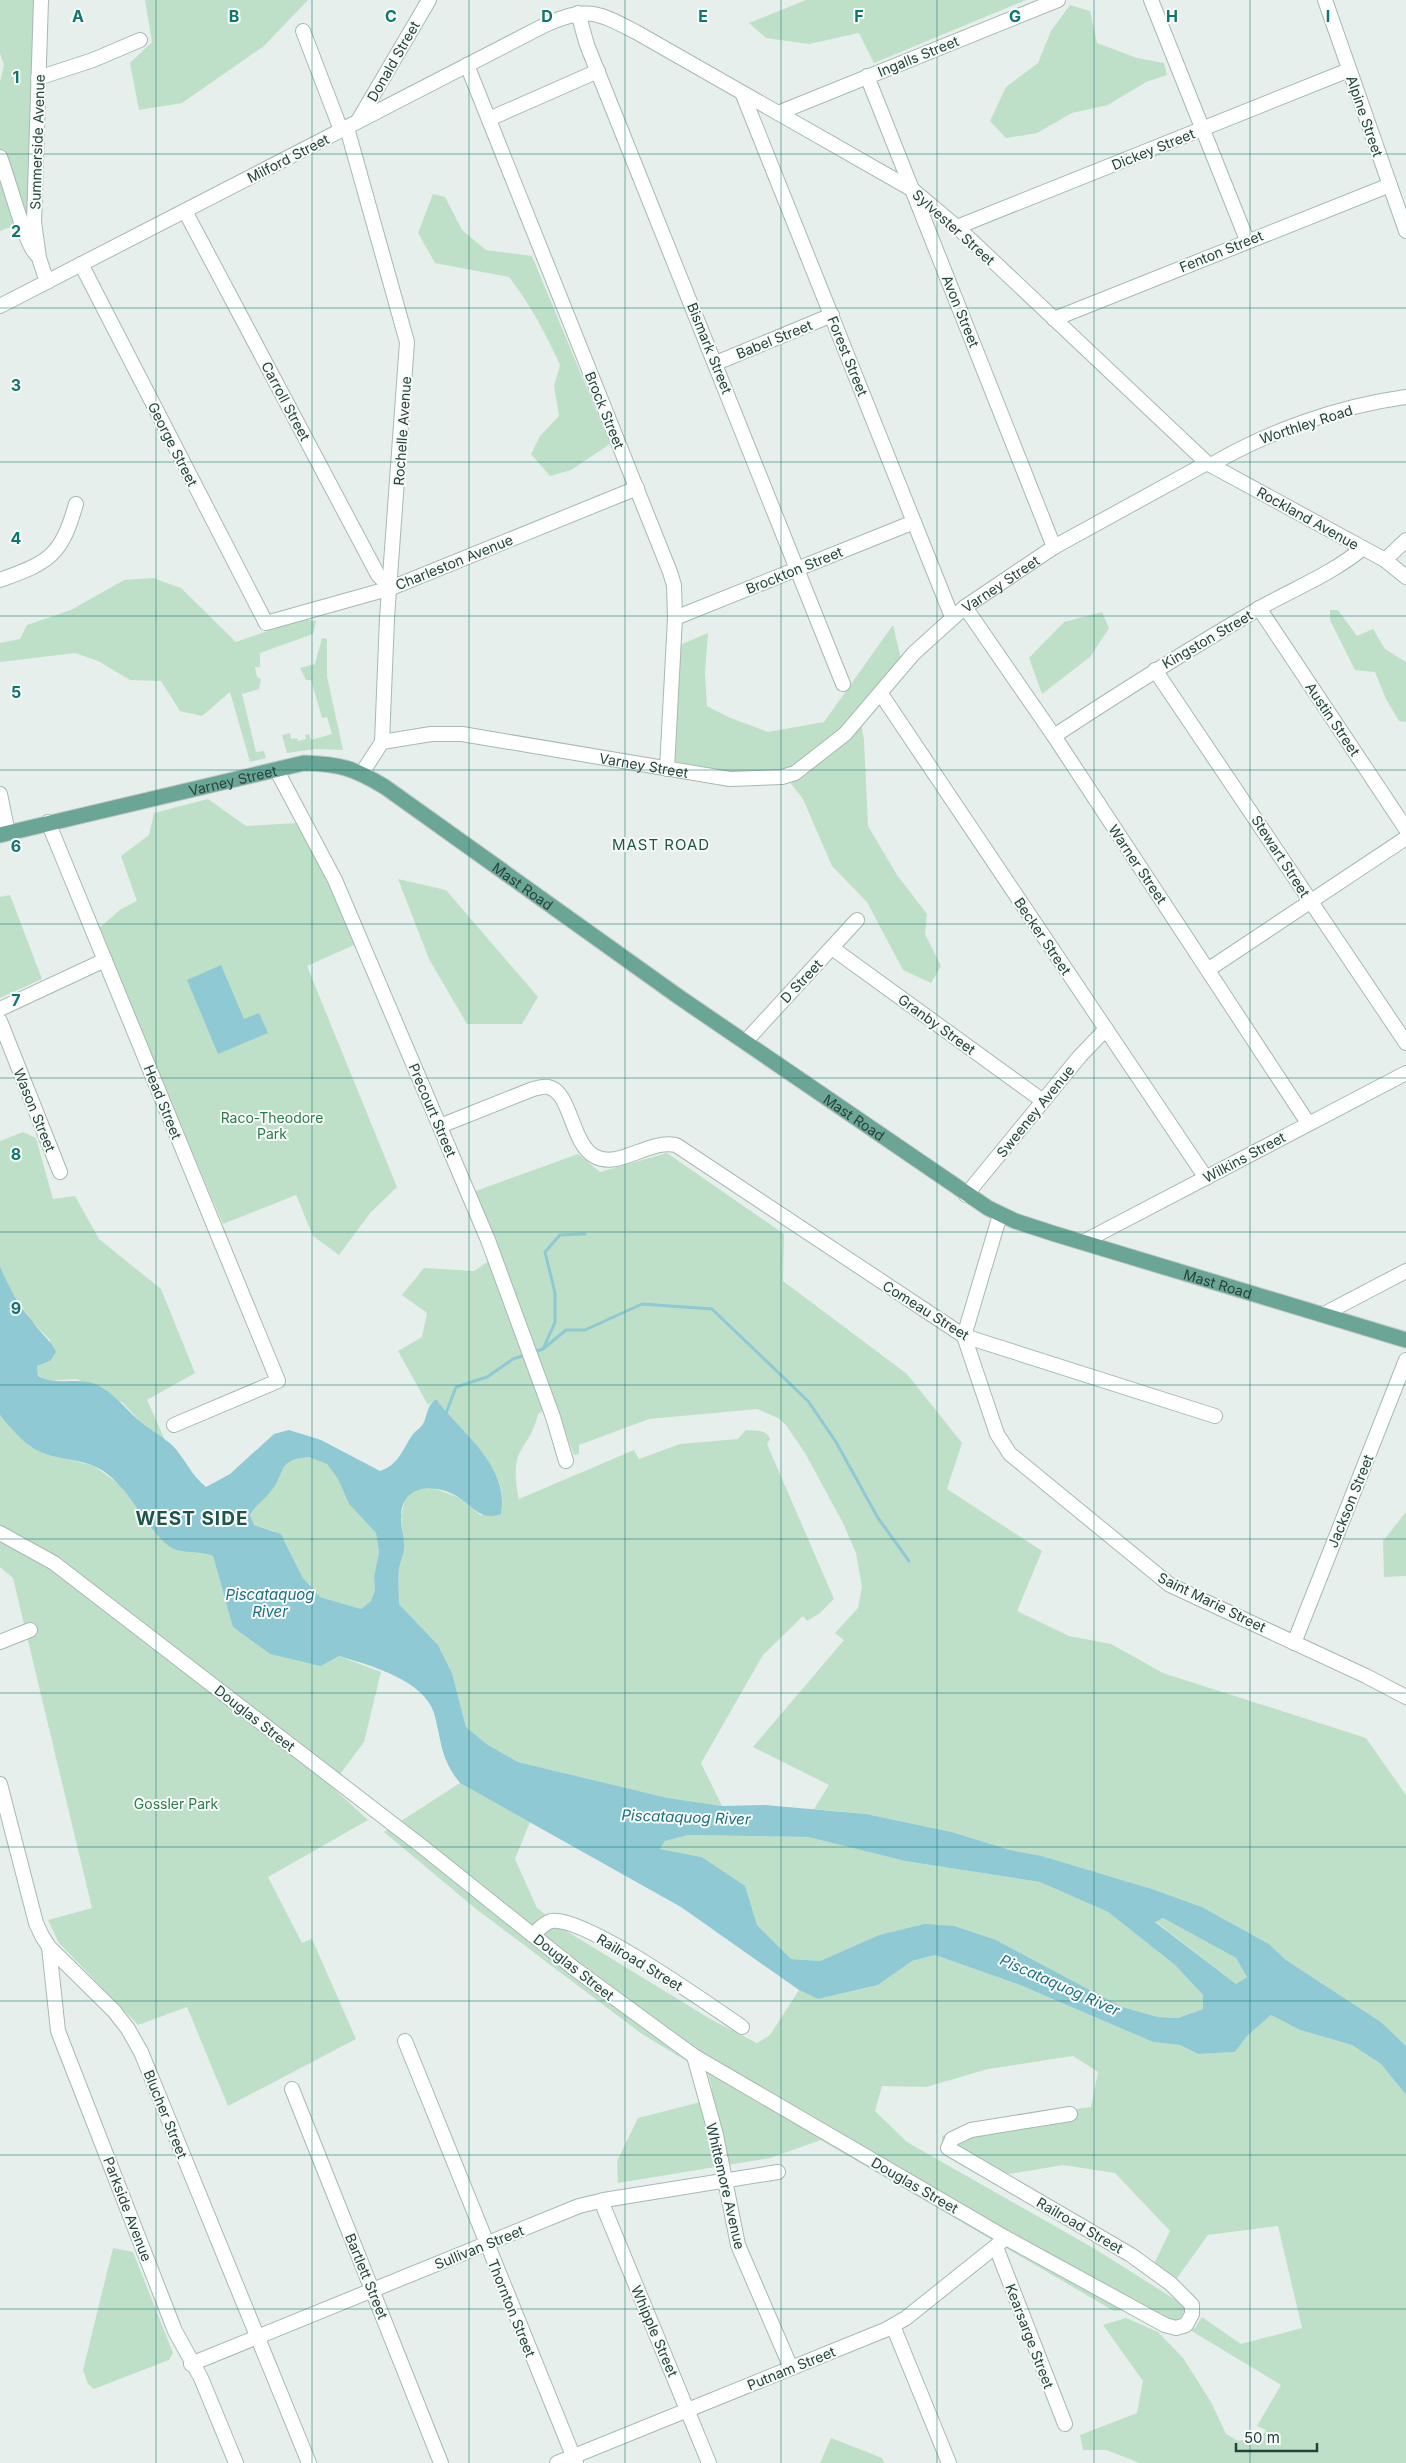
<svg xmlns="http://www.w3.org/2000/svg" width="1406" height="2463" font-family="Inter,sans-serif">
	<rect width="100%" height="100%" fill="#e6efeb"/>
	<path fill="#bfe0c8" d="M0 0H35L29 220 0 231V82L4 65 0 53Z
		M145 0H308L264 46 182 103 139 110 130 63 152 42Z
		M806 0H1026L874 63 859 33 809 44 766 38 749 23Z
		M1070 5 1090 11 1097 43 1137 58 1164 63 1167 75 1146 82 1108 105 1072 113 1037 133 1006 138 990 121 1006 87 1038 63 1051 31Z
		M433 194 445 197 462 230 486 250 532 256 610 444 571 470 550 476 531 454 540 436 559 416 554 386 560 365C546 334 530 304 509 277L435 263 418 233Z
		M153 578 181 588 236 642 301 619 316 621 313 634 260 653V667H255L257 677 261 679 259 689 242 694 256 752 264 751 266 758 250 762 230 692 202 716 180 711 161 681 130 680 98 661 75 653 0 662V643L20 639 27 625 71 610 124 580Z
		M1330 610H1338L1357 636 1373 629 1385 649 1406 662V722L1399 721 1386 699 1375 672 1355 670 1330 620Z
		M1102 612 1109 628 1090 657 1042 694 1029 658 1064 622Z
		M893 625 901 659C878 684 855 702 864 740L868 826 897 875 927 914 925 934 941 966 931 983 903 970 867 902 832 866 803 799 781 771 723 773 674 761 680 645 708 633 705 672 707 706 728 717 768 732 824 722Z
		M322 638 327 639V676L343 750 316 749 287 753 282 735 290 733 291 739 297 738 298 741 306 739 305 735 309 734 311 740 332 734 327 717 322 718 311 680H306L300 668 315 664Z
		M208 799 246 826 298 823 322 867 354 945 307 966 397 1187 371 1212 339 1255 313 1236 296 1195 223 1224 97 930 121 909 137 901 121 856 149 835 154 813Z
		M398 879 446 890 538 997 522 1024H467L429 959Z
		M10 895 42 979 0 998V897Z
		M23 1132 36 1138 53 1199 75 1196 99 1239 161 1289 195 1373 147 1400 165 1440 140 1421 123 1403 77 1379 47 1381 38 1375 37 1366 50 1361V1340L32 1322 10 1289 0 1266V1141Z
		M667 1153 784 1234 783 1281 907 1374 962 1443 947 1489 1042 1551 1017 1611 1069 1636 1111 1644 1163 1673 1366 1738 1406 1795V2046L1381 2022 1286 1960 1269 1944 1202 1907 1152 1889 1042 1856 1010 1850 952 1832 866 1814 814 1809 829 1785 753 1747 844 1640 835 1633 858 1608 862 1587 856 1553 843 1523 805 1453 785 1424 778 1418 757 1409 649 1419 579 1445V1454L574 1455 555 1404 538 1414C533 1434 529 1436 520 1452 513 1464 516 1487 519 1499L634 1450 639 1459 680 1444 738 1439 746 1430C756 1431 766 1429 770 1439L767 1444 834 1599 820 1613 807 1621 803 1616 763 1655 701 1763 722 1806 668 1798 518 1762 488 1745 466 1727 452 1673 438 1645 399 1604V1568L404 1546 401 1516 405 1499 414 1490 428 1486 460 1498 480 1515 501 1514C511 1466 461 1434 436 1399L428 1405 398 1351 422 1337 427 1313 402 1295 424 1268 474 1271 499 1254 473 1192 578 1154 600 1172Z
		M0 1415 19 1437 43 1453 94 1466 119 1484 154 1532 186 1551 202 1552 213 1556 223 1592 321 1666 339 1656 381 1672 364 1742 331 1786 368 1820 268 1877 302 1943 312 1939 356 2039 228 2106 187 2007 138 2025 59 1943 48 1920 92 1908 13 1578 0 1567Z
		M309 1457 327 1464 338 1479 349 1504 376 1533 379 1552 374 1577 375 1590 371 1601 361 1609 320 1597 303 1578 285 1541 274 1531 254 1525 250 1515 276 1482 280 1470 286 1463 295 1458Z
		M1406 1512V1576L1384 1577 1383 1541Z
		M460 1783 530 1822 515 1859 537 1908 568 1932 712 2020 757 2043 770 2035 799 1990 818 1999 878 1985 912 1961 935 1955 1020 1985 1153 2042 1180 2045 1198 2054 1235 2052 1247 2036 1271 2015 1300 2030 1352 2045 1381 2064 1406 2095V2463H1140L1106 2450H1083L1080 2435 1137 2413 1143 2381 1103 2325 1126 2318 1158 2332 1183 2358 1211 2402 1226 2434 1238 2441 1263 2435 1266 2430 1257 2426 1281 2385 1190 2330 1195 2328 1202 2317 1241 2344 1302 2328 1278 2226 1208 2235 1172 2285 1150 2272 1170 2231 1115 2173 1063 2165 992 2177 942 2150V2136L996 2119 1091 2107 1098 2072 1073 2056 988 2069 926 2087 882 2086 875 2111 907 2142 1095 2249 1187 2307 1178 2322 1169 2323 1146 2308 1114 2311 821 2140 770 2158 618 2183 617 2161 638 2118 697 2103 712 2088 708 2074 642 2034 476 1909 384 1832Z
		M688 1835 808 1837 905 1861 1040 1882 1108 1912 1175 1965 1203 1995V2009L1178 2018 1158 2017 1122 2007 996 1940 925 1925 879 1935 820 1961 791 1959 757 1925 744 1886 702 1857 660 1849 665 1841Z
		M1163 1918 1236 1958 1247 1977 1236 1984 1155 1921Z
		M113 2248 133 2252 173 2353 169 2360 94 2389 88 2384 83 2370Z
		M831 2438 882 2458 884 2463H820Z"/>
	<path fill="#8ec9d4" fill-rule="evenodd" d="M221 965 244 1019 259 1013 268 1033 218 1054 187 980Z
		M0 1266C8 1285 18 1305 32 1321 40 1333 50 1339 56 1352L50 1361 37 1366 38 1376C57 1387 81 1375 101 1387 117 1396 127 1411 141 1422 151 1430 163 1437 172 1445 185 1458 190 1474 206 1487L230 1474 274 1434 289 1430 321 1440 380 1471C398 1465 402 1451 411 1437 414 1431 422 1428 424 1422 428 1412 427 1406 436 1399 461 1433 510 1465 501 1514 482 1521 475 1509 461 1499 439 1483 402 1482 401 1516 400 1526 405 1537 404 1547 404 1554 400 1562 399 1569 398 1581 399 1593 399 1604L438 1645 452 1673 466 1727 488 1745 518 1762 668 1798 722 1806 765 1805 866 1814 952 1832 1010 1850 1042 1856 1152 1889 1202 1907 1269 1944 1286 1960 1381 2022 1406 2046V2095L1381 2064 1352 2045 1300 2030 1271 2015 1247 2036 1235 2052 1198 2054 1180 2045 1153 2042 1020 1985 935 1955 912 1961 878 1985 818 1999 799 1990 681 1907 460 1783C440 1758 442 1742 434 1713 424 1680 369 1665 339 1656L321 1666 270 1654 233 1627 213 1556C200 1550 181 1555 169 1546 140 1524 129 1482 94 1466 80 1460 61 1459 46 1454 27 1448 12 1430 0 1415ZM309 1457 327 1464 338 1479 349 1504 376 1533 379 1552 374 1577 375 1590 371 1601 361 1609 320 1597 303 1578 281 1534 254 1525 250 1515C256 1505 264 1500 271 1491 287 1472 275 1460 309 1457ZM688 1835 808 1837 905 1861 1040 1882 1108 1912 1175 1965 1203 1995V2009L1178 2018 1158 2017 1122 2007 996 1940 954 1926 925 1924 879 1935 820 1961 791 1959 757 1925 745 1886 702 1857 660 1849 665 1841ZM1163 1918 1236 1958 1247 1977 1236 1984 1155 1922Z"/>
	<g fill="none" stroke-linecap="round" stroke-linejoin="round">
		<path stroke="#8ec9d4" stroke-width="3" d="M544 1347 555 1322V1293L545 1252 560 1235 585 1234
			M534 1352 543 1349 566 1330H585L642 1304 712 1309 808 1401 836 1442 878 1518 909 1561
			M445 1416 456 1387 487 1377 513 1359 525 1355"/>
		<g stroke="#a8b8b2" stroke-width="16">
			<g id="minor">
				<path d="M41 0 34 222 39 258 47 282"/>
				<path d="M1151 0 1247 240"/>
				<path d="M1325 0 1406 231"/>
				<path d="M578 13 587 45 843 684"/>
				<path d="M303 31 341 130"/>
				<path d="M467 65 670 572 674 585 675 618 667 769"/>
				<path d="M867 76 1054 547"/>
				<path d="M38 78 93 60 140 40"/>
				<path d="M743 95 952 617"/>
				<path d="M778 113 1058 0"/>
				<path d="M489 119 598 71"/>
				<path d="M358 121 429 0"/>
				<path d="M347 128 407 342 387 618 382 742"/>
				<path d="M0 157C8 177 25 244 36 254"/>
				<path d="M185 211 378 575 391 588"/>
				<path d="M957 227 1349 70"/>
				<path d="M81 264 266 623 391 588 637 488"/>
				<path d="M0 306 545 25C587 6 597 12 636 32L913 190 957 227 1207 463 1363 548 1385 560 1406 577"/>
				<path d="M1054 319 1390 185"/>
				<path d="M716 363 832 315"/>
				<path d="M1211 465C1268 431 1340 406 1406 397"/>
				<path d="M1385 560 1406 540"/>
				<path d="M0 580C50 562 61 556 76 504"/>
				<path d="M965 607 1054 736 1308 1123"/>
				<path d="M1259 608 1406 829"/>
				<path d="M675 618 914 522"/>
				<path d="M1155 670 1406 1043"/>
				<path d="M881 694 1206 1178"/>
				<path d="M1054 736C1121 692 1189 649 1258 609 1293 589 1332 574 1363 548"/>
				<path d="M276 769 335 880 488 1240 553 1417 566 1461"/>
				<path id="s1" d="M362 773 382 742 431 734H462L730 779 782 777 795 773 845 734 914 653 965 607 1054 547 1207 463"/>
				<path d="M0 794 8 833"/>
				<path d="M48 822 278 1381 174 1425"/>
				<path d="M832 948 1043 1101"/>
				<path d="M1209 969 1406 838"/>
				<path d="M0 1009 105 960"/>
				<path d="M0 1021 60 1172"/>
				<path d="M745 1042 857 920"/>
				<path d="M440 1126 533 1089C537 1088 544 1086 548 1087 571 1091 571 1143 594 1156 619 1170 648 1139 676 1145L964 1336 1215 1416"/>
				<path d="M966 1195 1080 1056 1106 1029"/>
				<path d="M1000 1215 964 1336 997 1434 1010 1454 1170 1585 1366 1676 1406 1697"/>
				<path d="M1083 1242 1406 1073"/>
				<path d="M1322 1315 1406 1271"/>
				<path d="M0 1533 54 1563 424 1848 575 1969 694 2056 1006 2238 1165 2325 1176 2328 1186 2325 1192 2314V2305L1171 2284 1131 2255 948 2148 952 2139 971 2130 1070 2114"/>
				<path d="M0 1642 30 1630"/>
				<path d="M1294 1643 1406 1360"/>
				<path d="M0 1784 36 1923 42 1936 49 1947 114 2011 128 2029 141 2052 309 2463"/>
				<path d="M533 1935C538 1930 544 1923 551 1921 584 1915 711 2006 742 2027"/>
				<path d="M49 1947 58 2031 175 2331 201 2378 236 2463"/>
				<path d="M405 2041 576 2463"/>
				<path d="M694 2056 716 2135 738 2245 791 2368"/>
				<path d="M292 2089 441 2463"/>
				<path d="M604 2200V2208L709 2463"/>
				<path d="M996 2247 1065 2424"/>
				<path d="M893 2326 949 2463"/>
				<path d="M191 2364 579 2206 604 2200 778 2172"/>
				<path d="M557 2463 885 2330 906 2318 1006 2238"/>
			</g>
		</g>
		<g stroke="#c2cac8" stroke-width="17">
			<g id="major">
				<path id="s2" d="M0 835 304 763C340 764 354 768 385 787L679 997 988 1208 1015 1221 1055 1234 1406 1340"/>
			</g>
		</g>
		<use href="#minor" stroke="#fff" stroke-width="14"/>
		<use href="#major" stroke="#6aa596" stroke-width="15"/>
	</g>
	<path fill="none" stroke="#0f766e" stroke-width="1" stroke-opacity="0.55" d="M156 0V2463M312 0V2463M469 0V2463M625 0V2463M781 0V2463M937 0V2463M1094 0V2463M1250 0V2463M0 154H1406M0 308H1406M0 462H1406M0 616H1406M0 770H1406M0 924H1406M0 1078H1406M0 1232H1406M0 1385H1406M0 1539H1406M0 1693H1406M0 1847H1406M0 2001H1406M0 2155H1406M0 2309H1406"/>
	<g text-anchor="middle" dominant-baseline="central" stroke-width="4" stroke-linejoin="round" paint-order="stroke">
		<g font-size="14" fill="#24423a" stroke="#f7fbf9">
			<text transform="translate(918 56) rotate(-22)">Ingalls Street</text>
			<text transform="translate(393 61) rotate(-60)">Donald Street</text>
			<text transform="translate(1365 116) rotate(71)">Alpine Street</text>
			<text transform="translate(37 142) rotate(-88)">Summerside Avenue</text>
			<text transform="translate(1153 149) rotate(-22)">Dickey Street</text>
			<text transform="translate(288 158) rotate(-27)">Milford Street</text>
			<text transform="translate(954 227) rotate(42)">Sylvester Street</text>
			<text transform="translate(1221 251) rotate(-22)">Fenton Street</text>
			<text transform="translate(961 311) rotate(68)">Avon Street</text>
			<text transform="translate(774 339) rotate(-22)">Babel Street</text>
			<text transform="translate(710 348) rotate(68)">Bismark Street</text>
			<text transform="translate(848 356) rotate(68)">Forest Street</text>
			<text transform="translate(286 401) rotate(62)">Carroll Street</text>
			<text transform="translate(605 410) rotate(68)">Brock Street</text>
			<text transform="translate(1306 424) rotate(-18)">Worthley Road</text>
			<text transform="translate(402 431) rotate(-86)">Rochelle Avenue</text>
			<text transform="translate(173 444) rotate(63)">George Street</text>
			<text transform="translate(1308 518) rotate(29)">Rockland Avenue</text>
			<text transform="translate(454 562) rotate(-22)">Charleston Avenue</text>
			<text transform="translate(794 570) rotate(-22)">Brockton Street</text>
			<text stroke="none"><textPath href="#s1" startOffset="736">Varney Street</textPath></text>
			<text transform="translate(1207 639) rotate(-30)">Kingston Street</text>
			<text transform="translate(1333 719) rotate(56)">Austin Street</text>
			<text stroke="none"><textPath href="#s1" startOffset="302">Varney Street</textPath></text>
			<text stroke="none"><textPath href="#s2" startOffset="239">Varney Street</textPath></text>
			<text transform="translate(1281 856) rotate(57)">Stewart Street</text>
			<text transform="translate(1138 864) rotate(56)">Warner Street</text>
			<text stroke="none"><textPath href="#s2" startOffset="568">Mast Road</textPath></text>
			<text transform="translate(1043 936) rotate(56)">Becker Street</text>
			<text transform="translate(801 981) rotate(-47)">D Street</text>
			<text transform="translate(937 1024) rotate(36)">Granby Street</text>
			<text transform="translate(163 1102) rotate(68)">Head Street</text>
			<text transform="translate(35 1110) rotate(68)">Wason Street</text>
			<text transform="translate(433 1110) rotate(67)">Precourt Street</text>
			<text transform="translate(1035 1111) rotate(-51)">Sweeney Avenue</text>
			<text stroke="none"><textPath href="#s2" startOffset="972">Mast Road</textPath></text>
			<text transform="translate(1244 1157) rotate(-28)">Wilkins Street</text>
			<text stroke="none"><textPath href="#s2" startOffset="1376">Mast Road</textPath></text>
			<text transform="translate(926 1310) rotate(32)">Comeau Street</text>
			<text transform="translate(1350 1501) rotate(-68)">Jackson Street</text>
			<text transform="translate(1212 1602) rotate(26)">Saint Marie Street</text>
			<text transform="translate(255 1718) rotate(38)">Douglas Street</text>
			<text transform="translate(640 1962) rotate(31)">Railroad Street</text>
			<text transform="translate(574 1967) rotate(38)">Douglas Street</text>
			<text transform="translate(166 2114) rotate(68)">Blucher Street</text>
			<text transform="translate(915 2185) rotate(30)">Douglas Street</text>
			<text transform="translate(726 2186) rotate(77)">Whittemore Avenue</text>
			<text transform="translate(128 2209) rotate(69)">Parkside Avenue</text>
			<text transform="translate(1080 2225) rotate(30)">Railroad Street</text>
			<text transform="translate(479 2247) rotate(-22)">Sullivan Street</text>
			<text transform="translate(367 2276) rotate(68)">Bartlett Street</text>
			<text transform="translate(512 2308) rotate(68)">Thornton Street</text>
			<text transform="translate(655 2331) rotate(67)">Whipple Street</text>
			<text transform="translate(1030 2336) rotate(69)">Kearsarge Street</text>
			<text transform="translate(791 2368) rotate(-22)">Putnam Street</text>
		</g>
		<g font-size="14" fill="#2d7a4b" stroke="#f7fbf9">
			<text x="272" y="1117">Raco-Theodore<tspan x="272" dy="16">Park</tspan></text>
			<text x="176" y="1803">Gossler Park</text>
		</g>
		<g font-size="15" letter-spacing="1" fill="#1f5548" stroke="#f7fbf9">
			<text x="661" y="844">MAST ROAD</text>
		</g>
		<g font-size="15" font-style="italic" fill="#1c6f80" stroke="#f7fbf9">
			<text x="270" y="1594">Piscataquog<tspan x="270" dy="17">River</tspan></text>
			<text transform="translate(686 1817) rotate(2)">Piscataquog River</text>
			<text transform="translate(1060 1985) rotate(24)">Piscataquog River</text>
		</g>
		<g font-size="19" font-weight="bold" letter-spacing="1" fill="#1f5548" stroke="#f7fbf9">
			<text x="192" y="1518">WEST SIDE</text>
		</g>
	</g>
	<g font-size="16" text-anchor="middle" font-weight="bold" fill="#0f766e" stroke="#f7fbf9" stroke-width="4" stroke-linejoin="round" paint-order="stroke">
		<text x="78" y="22">A</text>
		<text x="234" y="22">B</text>
		<text x="391" y="22">C</text>
		<text x="547" y="22">D</text>
		<text x="703" y="22">E</text>
		<text x="859" y="22">F</text>
		<text x="1015" y="22">G</text>
		<text x="1172" y="22">H</text>
		<text x="1328" y="22">I</text>
		<text x="16" y="83">1</text>
		<text x="16" y="237">2</text>
		<text x="16" y="391">3</text>
		<text x="16" y="544">4</text>
		<text x="16" y="698">5</text>
		<text x="16" y="852">6</text>
		<text x="16" y="1006">7</text>
		<text x="16" y="1160">8</text>
		<text x="16" y="1314">9</text>
	</g>
	<path d="M1236 2443v8h81v-8" fill="none" stroke="#24423a" stroke-width="2.5"/>
	<text x="1244" y="2443" font-size="15" fill="#24423a" stroke="#f7fbf9" stroke-width="4" paint-order="stroke">50 m</text>
</svg>
